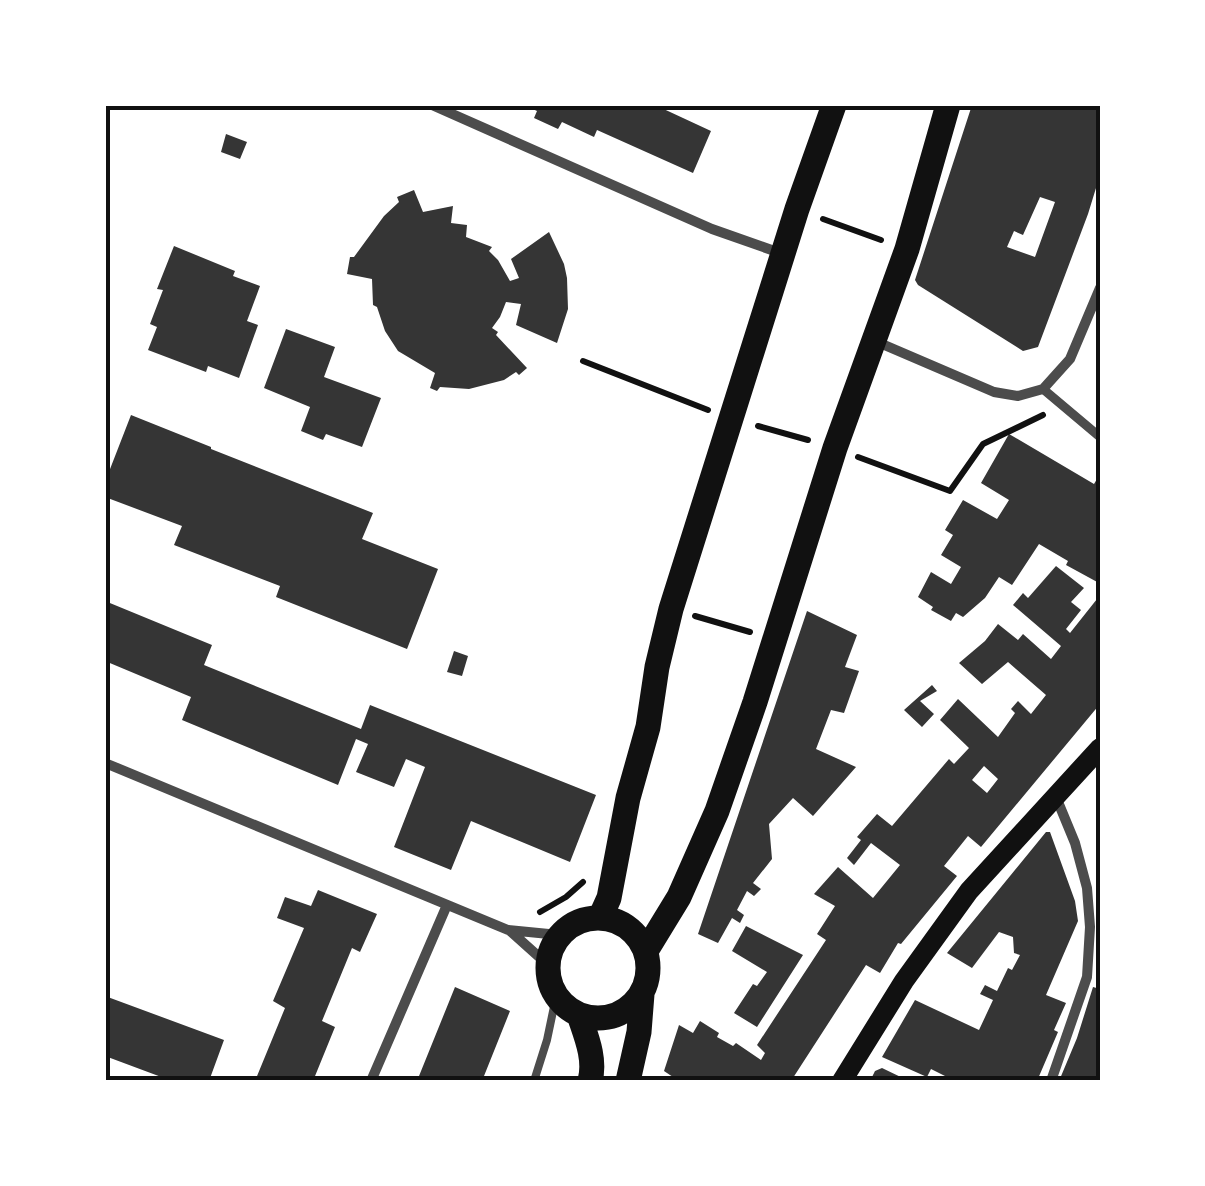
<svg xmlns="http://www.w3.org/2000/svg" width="1205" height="1186" font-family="'Work Sans',sans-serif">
	<rect width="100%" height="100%" fill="#fff"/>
	<path fill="#353535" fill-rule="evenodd" d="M524 105H655L711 131 693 173 597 130 594 137 562 122 558 129 534 118 537 111Z
		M972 105H1100V175L1088 214 1038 347 1023 351 918 285 915 280ZM1040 197 1055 202 1035 257 1007 247 1014 231 1023 235Z
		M226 134 247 142 240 159 221 152Z
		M414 190 423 212 453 206 451 223 467 225 466 237 492 247 489 251 498 260 510 281 519 278 511 259 549 232 564 264 567 278 568 309 557 343 516 325 521 304 506 302 500 317 492 328 498 332 496 335 527 368 519 375 516 372 504 380 469 389 440 387 437 391 430 388 435 373 398 351 385 331 377 307 373 305 372 279 347 274 350 257H354L384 216 399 202 397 197Z
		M174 246 235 271 233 276 260 286 247 321 258 325 239 378 208 366 206 372 148 350 157 327 150 324 163 290 157 289Z
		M286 329 335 347 324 377 381 398 362 447 326 434 323 440 301 431 310 407 264 388Z
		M131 415 211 447V449L373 513 362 539 438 569 407 649 276 597 280 586 174 545 182 526 105 497V482Z
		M1009 434 1094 484 1100 474V581L1099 583 1066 565 1068 561 1039 544 1012 585 999 577 985 598 963 617 956 613 951 621 931 610 933 607 918 597 931 572 951 584 961 567 941 555 953 535 945 530 963 500 997 519 1009 500 981 483Z
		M1056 566 1084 588 1071 602 1081 610 1066 629 1070 633 1097 599 1100 601V704L981 847 968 836 944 866 957 876 901 944 898 943 880 973 866 965 791 1081H679L664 1071 679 1025 693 1033 700 1021 719 1033 717 1037 733 1046 736 1043 761 1060 765 1053 757 1045 826 940 817 934 835 906 814 894 838 867 873 898 900 865 871 843 854 865 847 858 861 840 857 837 877 814 892 826 949 759 954 764 969 748 940 720 958 699 998 737 1015 713 1011 709 1018 701 1031 714 1046 695 1008 662 982 684 959 663 985 641 998 624 1018 640 1023 634 1051 659 1061 646 1013 605 1023 593 1028 598ZM984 766 998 779 987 793 972 780Z
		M105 601 212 645 204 665 361 729 370 705 596 795 570 862 471 821 451 870 394 847 425 767 406 759 394 787 356 772 368 744 356 739 338 785 182 720 191 697 105 661Z
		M807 611 857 635 845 667 859 671 844 713 831 710 816 749 856 767 813 816 793 798 769 824 772 859 753 883 761 889 754 896 747 891 737 910 744 915 740 923 732 918 718 943 698 934Z
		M454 651 468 656 462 676 447 672Z
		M932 685 937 691 920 701 934 714 922 727 904 710Z
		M1046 832H1050L1075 901 1078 921 1046 995 1066 1003 1054 1030 1058 1032 1037 1081H955L931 1069 927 1077 882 1057 915 1000 979 1030 993 1000 980 994 985 985 997 991 1008 968 1012 970 1020 955 1014 953 1013 937 999 932 972 968 947 953Z
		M318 890 377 914 360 952 352 948 322 1021 335 1027 313 1081H255L285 1008 273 1001 304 928 277 918 285 897 311 906Z
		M746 926 803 955 757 1027 734 1013 753 984 757 986 767 972 732 951Z
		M455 987 510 1011 482 1081H417Z
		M1093 987 1100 989V1081H1059L1077 1038Z
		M105 996 224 1040 209 1081H172L105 1056Z
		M882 1068 909 1081H870L875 1071Z"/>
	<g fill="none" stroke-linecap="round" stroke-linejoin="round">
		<path stroke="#111" stroke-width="6" d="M823 219 881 240
			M583 361 708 410
			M758 426 808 440
			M858 457 950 491 983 444 1043 415
			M695 616 750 632
			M540 912 566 897 583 882"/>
		<path stroke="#4c4c4c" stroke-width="8" d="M534 1081 547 1040 556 997"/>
		<path stroke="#4c4c4c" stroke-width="9" d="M1043 389 1100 437"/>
		<path stroke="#4c4c4c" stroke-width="10" d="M432 105 712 229 783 254
			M875 341 994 392 1018 396 1043 389 1070 359 1100 288
			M105 763 508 930 559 935
			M509 930 547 964
			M371 1081 447 905
			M1051 1081 1087 977 1090 927 1087 888 1075 843 1056 797"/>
		<path stroke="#111" stroke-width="20" d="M842 1081 904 981 969 891 1100 748"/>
		<path stroke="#111" stroke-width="25" d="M548 968a50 50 0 1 1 100 0a50 50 0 1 1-100 0Z
			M600 918 609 898 628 798 648 727 657 667 671 609 797 209 834 105
			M646 951 679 897 717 811 755 702 835 448 907 249 948 105
			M579 1015C586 1036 596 1059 590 1081
			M628 1081 639 1032 642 994"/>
	</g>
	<rect width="1205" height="1186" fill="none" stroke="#ffffff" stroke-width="215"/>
	<rect x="108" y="108" width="990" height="970" fill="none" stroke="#111" stroke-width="4"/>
</svg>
